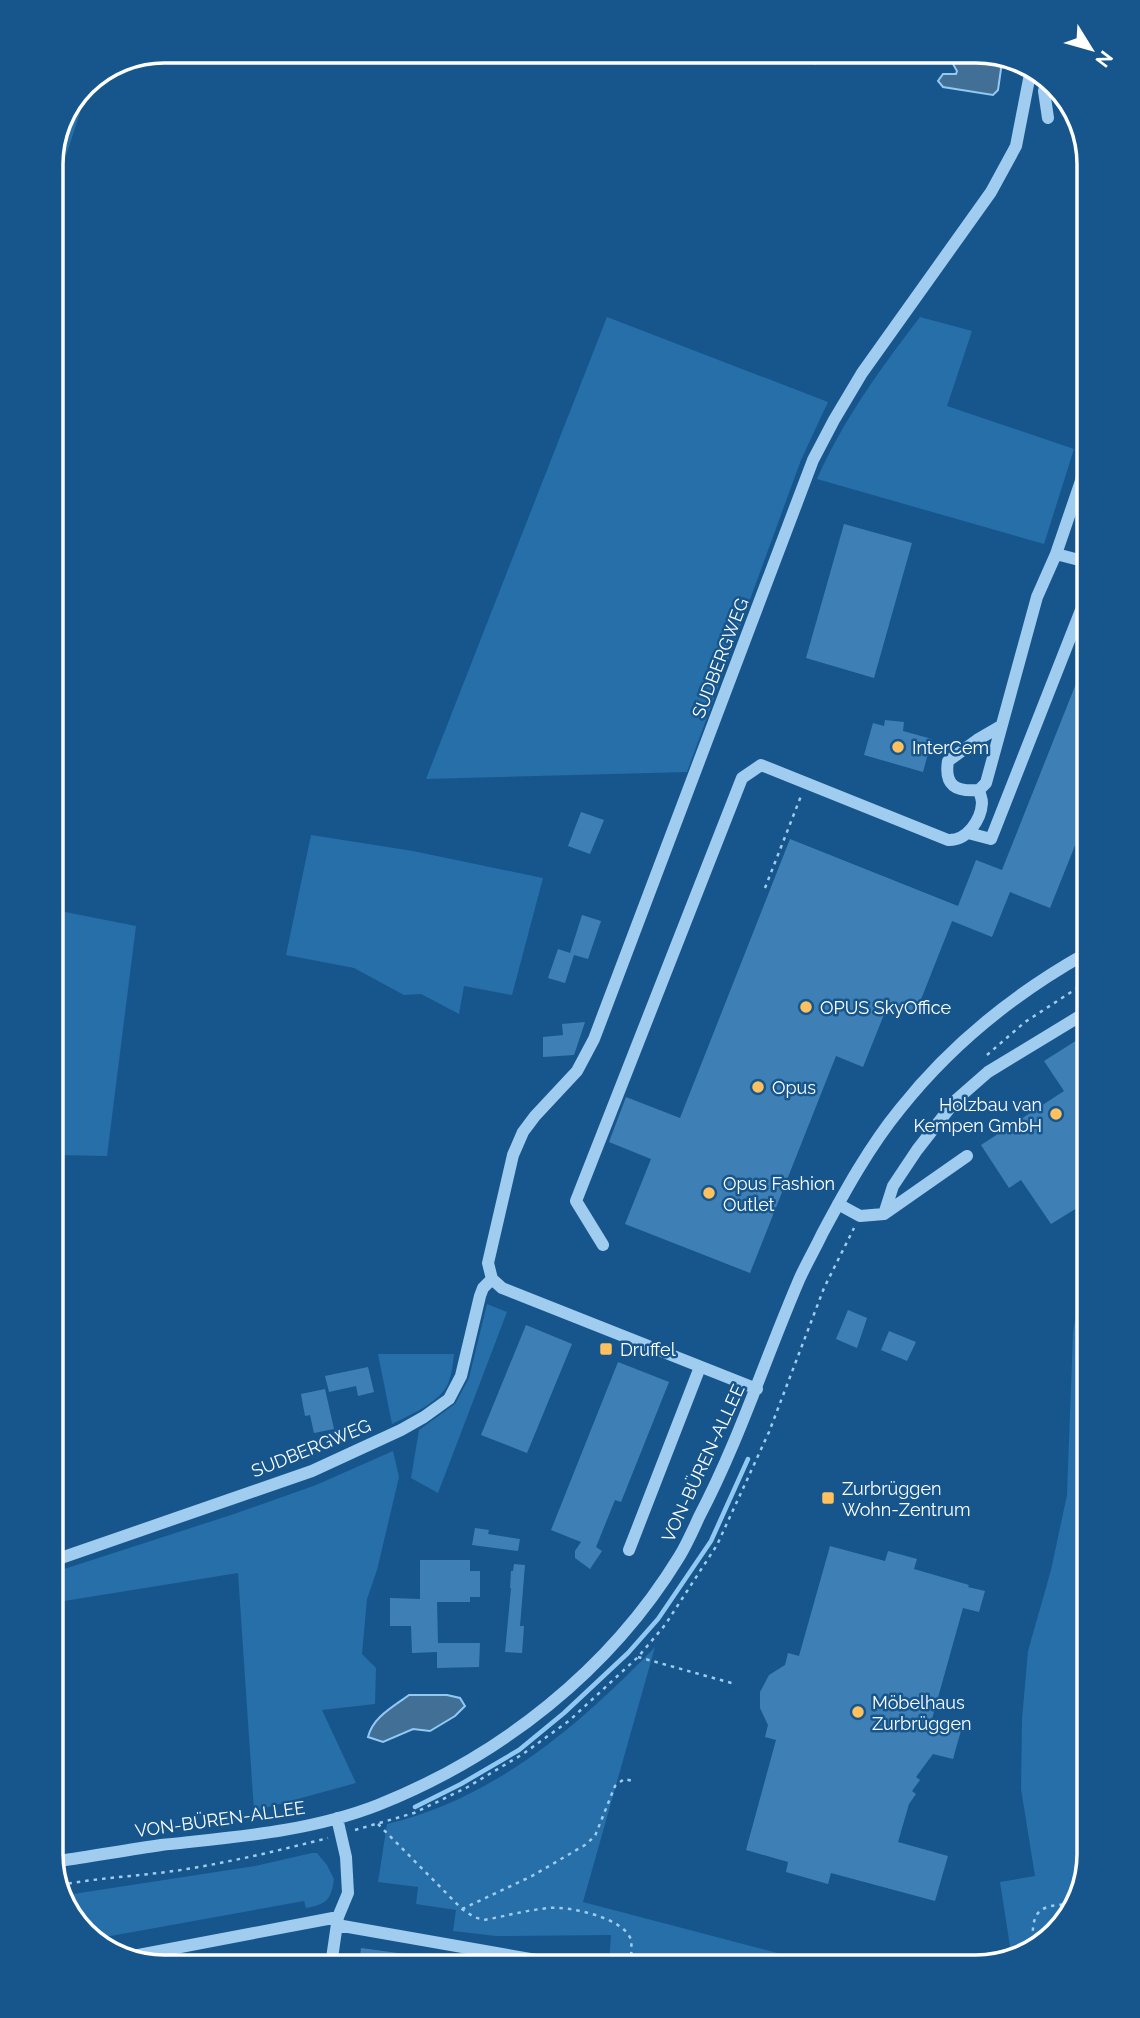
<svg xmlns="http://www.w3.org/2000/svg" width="1140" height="2018" font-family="Raleway,sans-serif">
	<rect width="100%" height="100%" fill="#16568c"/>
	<path fill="#266fa9" d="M90 82 51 202V157L84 84Z
		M607 317 828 402 801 460 687 772 426 779Z
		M920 317 972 331 947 406 1074 449 1044 544 817 479C843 420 881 368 920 317Z
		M311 835 413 851 543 878 512 995 464 986 459 1014 421 994 404 995 354 968 286 955Z
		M55 910 136 926 107 1156 56 1155Z
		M1086 1245 1089 1861 1070 1917 1019 1958 1012 1959 1000 1882 1035 1876 1021 1789 1022 1719 1028 1651 1051 1570 1067 1495 1073 1333Z
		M487 1304 507 1312 438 1493 411 1478 419 1430 455 1404 469 1378Z
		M378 1354H454C453 1363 452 1373 449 1381 443 1401 410 1415 392 1424Z
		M393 1451 399 1477 377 1570 367 1599 362 1654 376 1668 375 1704 322 1710 356 1783 254 1811 238 1573 58 1602V1571L234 1514 316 1485Z
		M655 1647 583 1902 793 1957 792 1961 609 1963 611 1935 496 1936 453 1931 456 1910 416 1904 418 1887 378 1882 387 1824C494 1799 581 1724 655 1647Z
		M312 1853H317L327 1865 334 1879C331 1900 327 1904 306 1908L304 1901 94 1939 60 1897V1896L255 1866Z"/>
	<path fill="#416f96" stroke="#92c9f2" stroke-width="2" d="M950 51C968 51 987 50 1002 62L998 90 993 95 943 87 938 81 943 74H956L957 71 948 55Z
		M409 1695H447L460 1698 465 1706 455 1716 430 1731 413 1729 383 1742 368 1737C373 1717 393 1707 409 1695Z"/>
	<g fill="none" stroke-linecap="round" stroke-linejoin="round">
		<path stroke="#92c9f2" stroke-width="4.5" d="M51 159 53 153
			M415 1807 461 1784 519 1750 564 1713 628 1653 658 1619 711 1541 748 1459"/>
	</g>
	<path fill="#3e80b5" d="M781 51H820L816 65 781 55Z
		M844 524 912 543 874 678 806 658Z
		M1083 666 1084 823 1050 908 1010 892 992 937 952 921 916 1012 889 1002 863 1067 836 1056 750 1273 625 1224 651 1159 609 1142 626 1097 680 1118 790 839 958 906 976 860 1002 870Z
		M885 720 904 722 903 731 932 739 923 772 864 755 873 723 884 726Z
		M581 812 604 820 590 854 568 846Z
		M582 915 601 921 588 959 574 955 565 983 548 978 558 949 570 953Z
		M585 1022 574 1055 543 1057V1037L563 1035 562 1024Z
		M1085 1035 1086 1222 1077 1208 1051 1224 1021 1180 1009 1188 981 1145 1064 1091 1044 1061Z
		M848 1310 867 1318 857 1348 836 1339Z
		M526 1325 572 1344 527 1453 481 1435Z
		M889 1331 916 1342 907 1361 881 1350Z
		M618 1362 669 1382 621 1502 615 1500 596 1547 602 1551 590 1569 575 1558V1551L581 1542 551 1530Z
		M368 1367 374 1392 358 1396 356 1386 329 1392 325 1376Z
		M325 1389 334 1429 314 1433 310 1415 305 1416 301 1394Z
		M475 1528 489 1530 488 1534 520 1539 518 1551 472 1545Z
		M830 1546 885 1561 888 1551 917 1559 914 1569 969 1585 968 1587 985 1591 979 1612 963 1608 932 1719 962 1727 953 1759 933 1754 916 1777 920 1780 912 1791 916 1794 909 1804 898 1842 948 1856 935 1901 831 1873 828 1884 786 1872 788 1862 746 1850 776 1740 765 1737 768 1725 760 1708V1692L769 1675 785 1665 788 1653 799 1656Z
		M420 1560H470V1571H480V1597H470V1602H437L438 1643H480L479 1667 437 1668V1652L412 1653 411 1626H390V1598L420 1599Z
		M514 1564 525 1565 520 1626H524L522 1653 505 1652 511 1588H510L511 1571H513Z
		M361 1948 427 1957 426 1964 359 1965Z"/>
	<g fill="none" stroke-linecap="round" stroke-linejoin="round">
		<path stroke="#a0ccef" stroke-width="2.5" stroke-dasharray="3.5 5" stroke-linecap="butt" d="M765 888 801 796
			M987 1055 1025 1022 1085 983
			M638 1657 735 1684
			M378 1824 462 1909 474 1917 484 1920C506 1916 527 1910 549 1908 569 1906 625 1918 631 1940 632 1947 631 1956 631 1962
			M355 1830 414 1813 466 1788 523 1754 570 1720 638 1657 665 1625 717 1545 769 1432 824 1288 854 1228
			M60 1885C102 1877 145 1876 187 1869 235 1861 281 1850 328 1838
			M462 1909 532 1876 585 1845 595 1836 615 1786 624 1779 633 1781
			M1033 1948C1031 1910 1037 1905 1074 1904"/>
		<path stroke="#a0ccef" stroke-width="12" d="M1047 77 1044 91 1048 118
			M1056 554 1083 561
			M1001 726 977 740 948 761C944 786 956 792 979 790L986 783 1037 597 1056 554 1082 478
			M968 833 991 839 1083 605
			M838 1204 860 1216 884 1214 967 1156
			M884 1214 893 1186 917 1150 956 1100 988 1072 1085 1013
			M603 1245 576 1201 742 778 761 765 948 840C967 841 981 820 982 803 982 798 980 795 979 790
			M757 1389 502 1288 492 1279 488 1263 513 1155 523 1132 535 1116 577 1071 594 1039 813 460 834 420 862 373 991 192 1016 146 1031 69
			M629 1550 700 1367
			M58 1559 312 1471 401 1430 424 1417 449 1399 461 1376 480 1296 483 1288 492 1279
			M59 1861C93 1856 127 1850 161 1845 234 1837 309 1832 378 1805 501 1756 610 1670 679 1557 687 1544 693 1530 699 1517 739 1441 765 1359 799 1280 806 1264 815 1249 822 1234 845 1191 869 1147 900 1109 950 1046 1014 994 1085 954
			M337 1925 553 1963
			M128 1957 338 1917
			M331 1965 338 1917 348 1893 346 1857 337 1818"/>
	</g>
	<g fill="#ffc05e" stroke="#16568c" stroke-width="2.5">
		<circle cx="898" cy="747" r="7"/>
		<circle cx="806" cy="1007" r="7"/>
		<circle cx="758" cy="1087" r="7"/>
		<circle cx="1056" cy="1114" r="7"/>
		<circle cx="709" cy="1193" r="7"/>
		<rect x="599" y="1342" width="14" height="14" rx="3.5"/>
		<rect x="821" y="1491" width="14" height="14" rx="3.5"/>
		<circle cx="858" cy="1712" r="7"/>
	</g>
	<g text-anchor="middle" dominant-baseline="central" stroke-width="5" stroke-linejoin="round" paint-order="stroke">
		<g font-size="18" fill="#fff" stroke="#16568c">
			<text transform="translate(720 658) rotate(-69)">SUDBERGWEG</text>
			<text transform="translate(311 1448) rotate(-22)">SUDBERGWEG</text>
			<text transform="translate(703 1463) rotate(-65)">VON-BÜREN-ALLEE</text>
			<text transform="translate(220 1819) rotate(-8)">VON-BÜREN-ALLEE</text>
		</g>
		<g font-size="18" fill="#fff" stroke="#16568c" text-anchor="start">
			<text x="912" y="747">InterCem</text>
			<text x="820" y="1007">OPUS SkyOffice</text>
			<text x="772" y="1087">Opus</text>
			<text x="1042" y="1104" text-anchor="end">Holzbau van<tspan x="1042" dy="21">Kempen GmbH</tspan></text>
			<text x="723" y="1183">Opus Fashion<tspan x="723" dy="21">Outlet</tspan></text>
			<text x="620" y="1349">Druffel</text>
			<text x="842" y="1488">Zurbrüggen<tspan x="842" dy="21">Wohn-Zentrum</tspan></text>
			<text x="872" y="1702">Möbelhaus<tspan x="872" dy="21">Zurbrüggen</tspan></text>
		</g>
	</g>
	<path d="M0 0H1140V2018H0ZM164 63H976A101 101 0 0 1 1077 164V1854A101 101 0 0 1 976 1955H164A101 101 0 0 1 63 1854V164A101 101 0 0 1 164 63Z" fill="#16568c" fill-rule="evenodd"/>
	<path fill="none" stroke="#fff" stroke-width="3.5" d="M164 63H976A101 101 0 0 1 1077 164V1854A101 101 0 0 1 976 1955H164A101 101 0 0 1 63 1854V164A101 101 0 0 1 164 63Z"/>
	<g transform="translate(1091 49) rotate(127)" stroke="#16568c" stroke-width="5" paint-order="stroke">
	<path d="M0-5L12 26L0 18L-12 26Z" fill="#ffffff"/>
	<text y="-10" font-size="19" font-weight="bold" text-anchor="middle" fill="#ffffff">N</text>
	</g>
</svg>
